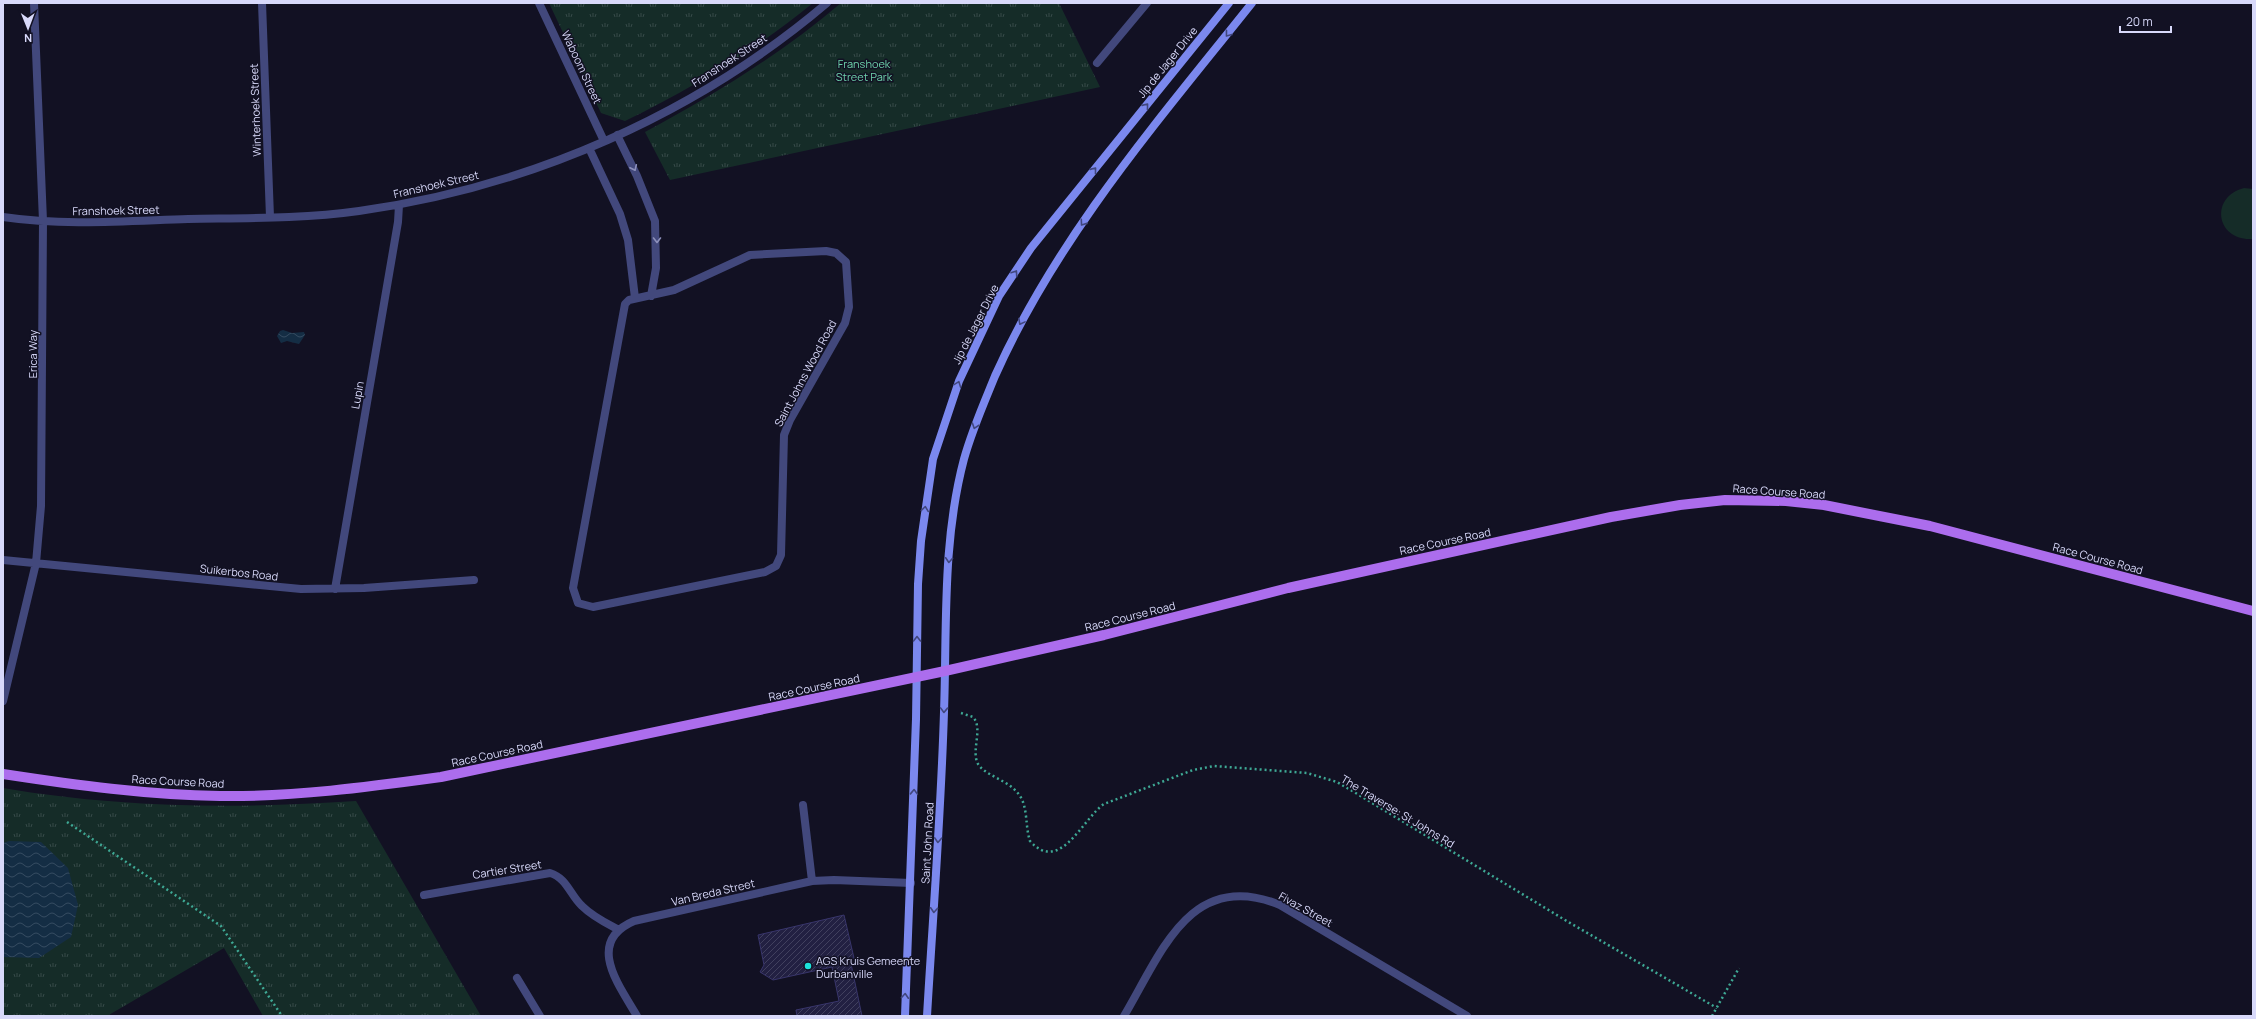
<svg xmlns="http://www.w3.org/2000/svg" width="2256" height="1019" font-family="Manrope,sans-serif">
	<defs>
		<pattern id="grass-tufts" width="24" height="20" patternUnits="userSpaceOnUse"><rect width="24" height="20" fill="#152c28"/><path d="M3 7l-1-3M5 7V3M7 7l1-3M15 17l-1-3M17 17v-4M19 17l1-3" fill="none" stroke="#364a48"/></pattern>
		<pattern id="water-waves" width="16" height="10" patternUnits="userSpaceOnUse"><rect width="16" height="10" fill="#142d44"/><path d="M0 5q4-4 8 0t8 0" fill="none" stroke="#354b60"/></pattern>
		<pattern id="building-hatch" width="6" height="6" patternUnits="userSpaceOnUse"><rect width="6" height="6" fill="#222042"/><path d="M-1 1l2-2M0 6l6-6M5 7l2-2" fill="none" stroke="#41405e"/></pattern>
	</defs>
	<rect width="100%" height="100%" fill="#121123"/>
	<path fill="url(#grass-tufts)" d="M549 3H813C755 50 693 88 625 121L601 113Z
		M841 3H1059L1100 87 670 180 645 132C714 95 781 54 841 3Z
		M3 788C120 808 238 809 356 801L481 1016H263L224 948 107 1016H3Z"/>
	<path fill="#152c28" d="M2244 188 2253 189 2252 239C2216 241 2209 197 2244 188Z"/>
	<path fill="url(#water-waves)" d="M283 330 292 333 304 332 305 335 299 344 287 341 281 343 277 336 280 331Z
		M9 841 41 842 68 868 78 905 71 937 39 958 3 957V843Z"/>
	<path fill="url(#building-hatch)" stroke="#38356b" d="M844 915 854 958 850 959 862 1016H797L796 1010 839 1001 832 967 773 980 760 972 764 965 758 935Z"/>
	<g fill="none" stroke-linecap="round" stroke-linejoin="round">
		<path stroke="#3ea894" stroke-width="2.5" stroke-dasharray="2 3" stroke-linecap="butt" d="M961 713 973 717C983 728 972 748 977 762 983 776 1009 779 1020 796 1028 808 1025 826 1030 841 1060 875 1083 818 1104 804L1193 770 1214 766 1307 773 1337 782 1354 792 1565 920 1717 1008
			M67 822 221 926 282 1016
			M1712 1016 1739 968"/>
		<path stroke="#42487c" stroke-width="8" d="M262 3 270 217
			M539 3 604 141
			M1097 63 1147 3
			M617 135 637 176 655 221 656 268 651 296
			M589 148 620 214 628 240 635 298
			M3 217C64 226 126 221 188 219 244 218 302 219 359 211 530 187 695 115 827 3
			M826 251 836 253 846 262 849 307 845 323 790 420 784 435 781 555 776 566 765 572 593 607 578 603 573 588 625 304 629 300 674 290 750 255Z
			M3 560 301 589 364 588 474 580
			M335 589 398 222 399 205
			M3 701 36 563 41 506 43 221 34 3
			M803 805 812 881
			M424 895 550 873C567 878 570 895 582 906 593 917 606 923 619 930
			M517 978 540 1016
			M637 1016C619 985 585 942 634 921L812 881 834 880 911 883
			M1124 1016C1161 954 1190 868 1280 905L1467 1016"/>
		<path stroke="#7b88ee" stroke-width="8" d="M905 1016 916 719 918 584 921 541 933 459 959 381 999 296 1031 248 1229 3
			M927 1016C933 915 941 813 944 712 947 627 942 542 964 459 972 430 984 403 995 376 1057 237 1158 121 1252 3"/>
		<path stroke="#ac6ded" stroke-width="10" d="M3 774C75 785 148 795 220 796 294 797 368 787 441 777L945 671 1104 635 1288 588 1611 517 1680 505 1725 500 1786 501 1824 505 1930 526 2253 611"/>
	</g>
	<defs><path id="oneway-chevron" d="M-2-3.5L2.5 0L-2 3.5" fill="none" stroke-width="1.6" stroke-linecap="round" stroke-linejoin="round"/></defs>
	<g stroke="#41477e">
		<use href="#oneway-chevron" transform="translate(1228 34) rotate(128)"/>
		<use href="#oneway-chevron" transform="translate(1146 106) rotate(-51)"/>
		<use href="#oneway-chevron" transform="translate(1094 170) rotate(-51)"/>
		<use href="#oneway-chevron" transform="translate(1083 223) rotate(125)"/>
		<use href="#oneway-chevron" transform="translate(1015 273) rotate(-56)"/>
		<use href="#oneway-chevron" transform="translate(1021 322) rotate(118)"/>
		<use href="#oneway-chevron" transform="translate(958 384) rotate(-69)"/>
		<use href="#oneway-chevron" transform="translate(975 426) rotate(109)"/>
		<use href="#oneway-chevron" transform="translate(925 509) rotate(-82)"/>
		<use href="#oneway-chevron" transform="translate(949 560) rotate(94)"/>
		<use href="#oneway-chevron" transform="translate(917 639) rotate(-90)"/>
		<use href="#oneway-chevron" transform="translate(944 710) rotate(92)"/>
		<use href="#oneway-chevron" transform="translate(914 792) rotate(-88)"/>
		<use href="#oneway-chevron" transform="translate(938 840) rotate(93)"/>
		<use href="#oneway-chevron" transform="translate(934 910) rotate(94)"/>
		<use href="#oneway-chevron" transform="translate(905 996) rotate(-86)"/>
	</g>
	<g stroke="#8d90bb">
		<use href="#oneway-chevron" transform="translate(634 168) rotate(65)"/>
		<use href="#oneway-chevron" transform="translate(657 240) rotate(90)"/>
	</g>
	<circle fill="#1ce2db" stroke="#121123" stroke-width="1.5" cx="808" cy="966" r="4"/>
	<g text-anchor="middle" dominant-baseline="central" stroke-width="3" stroke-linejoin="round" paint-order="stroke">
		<g font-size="11" fill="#d8d9fa" stroke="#121123">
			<text transform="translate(729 60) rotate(-33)">Franshoek Street</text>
			<text transform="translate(1167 62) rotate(-51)">Jip de Jager Drive</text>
			<text transform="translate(582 67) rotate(65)">Waboom Street</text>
			<text transform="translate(255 110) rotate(-92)">Winterhoek Street</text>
			<text transform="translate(436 184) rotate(-13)">Franshoek Street</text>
			<text transform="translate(116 210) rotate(-1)">Franshoek Street</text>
			<text transform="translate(975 324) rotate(-63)">Jip de Jager Drive</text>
			<text transform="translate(32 354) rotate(-90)">Erica Way</text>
			<text transform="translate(805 373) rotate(-62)">Saint Johns Wood Road</text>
			<text transform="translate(357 395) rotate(-80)">Lupin</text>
			<text transform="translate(1779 491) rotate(4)">Race Course Road</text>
			<text transform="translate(1445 541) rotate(-12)">Race Course Road</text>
			<text transform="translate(2098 558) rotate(15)">Race Course Road</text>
			<text transform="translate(239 572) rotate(6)">Suikerbos Road</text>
			<text transform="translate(1130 616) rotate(-14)">Race Course Road</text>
			<text transform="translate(814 687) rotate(-12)">Race Course Road</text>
			<text transform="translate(497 753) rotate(-12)">Race Course Road</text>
			<text transform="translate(178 781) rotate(3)">Race Course Road</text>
			<text transform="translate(1398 811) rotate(31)">The Traverse: St Johns Rd</text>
			<text transform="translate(927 843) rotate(-87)">Saint John Road</text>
			<text transform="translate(507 869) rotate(-9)">Cartier Street</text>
			<text transform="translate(713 892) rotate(-13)">Van Breda Street</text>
			<text transform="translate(1306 909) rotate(29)">Fivaz Street</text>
		</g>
		<g font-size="11" fill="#6dd1ab" stroke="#121123">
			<text x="864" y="63">Franshoek<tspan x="864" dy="13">Street Park</tspan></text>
		</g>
		<g font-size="11" fill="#d8d9fa" stroke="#121123" text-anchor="start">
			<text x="816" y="960">AGS Kruis Gemeente<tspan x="816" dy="13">Durbanville</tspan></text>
		</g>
	</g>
	<rect width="2256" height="1019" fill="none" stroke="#d8d9fa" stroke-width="8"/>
	<g transform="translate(28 28) rotate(179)" stroke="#121123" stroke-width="3" paint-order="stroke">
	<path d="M0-3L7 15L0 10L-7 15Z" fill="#d8d9fa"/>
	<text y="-6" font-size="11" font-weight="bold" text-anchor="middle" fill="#d8d9fa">N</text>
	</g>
	<path d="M2120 26v6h51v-6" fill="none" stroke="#d8d9fa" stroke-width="2"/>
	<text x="2126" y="26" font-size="12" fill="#d8d9fa" stroke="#121123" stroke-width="3" paint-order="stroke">20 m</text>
</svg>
